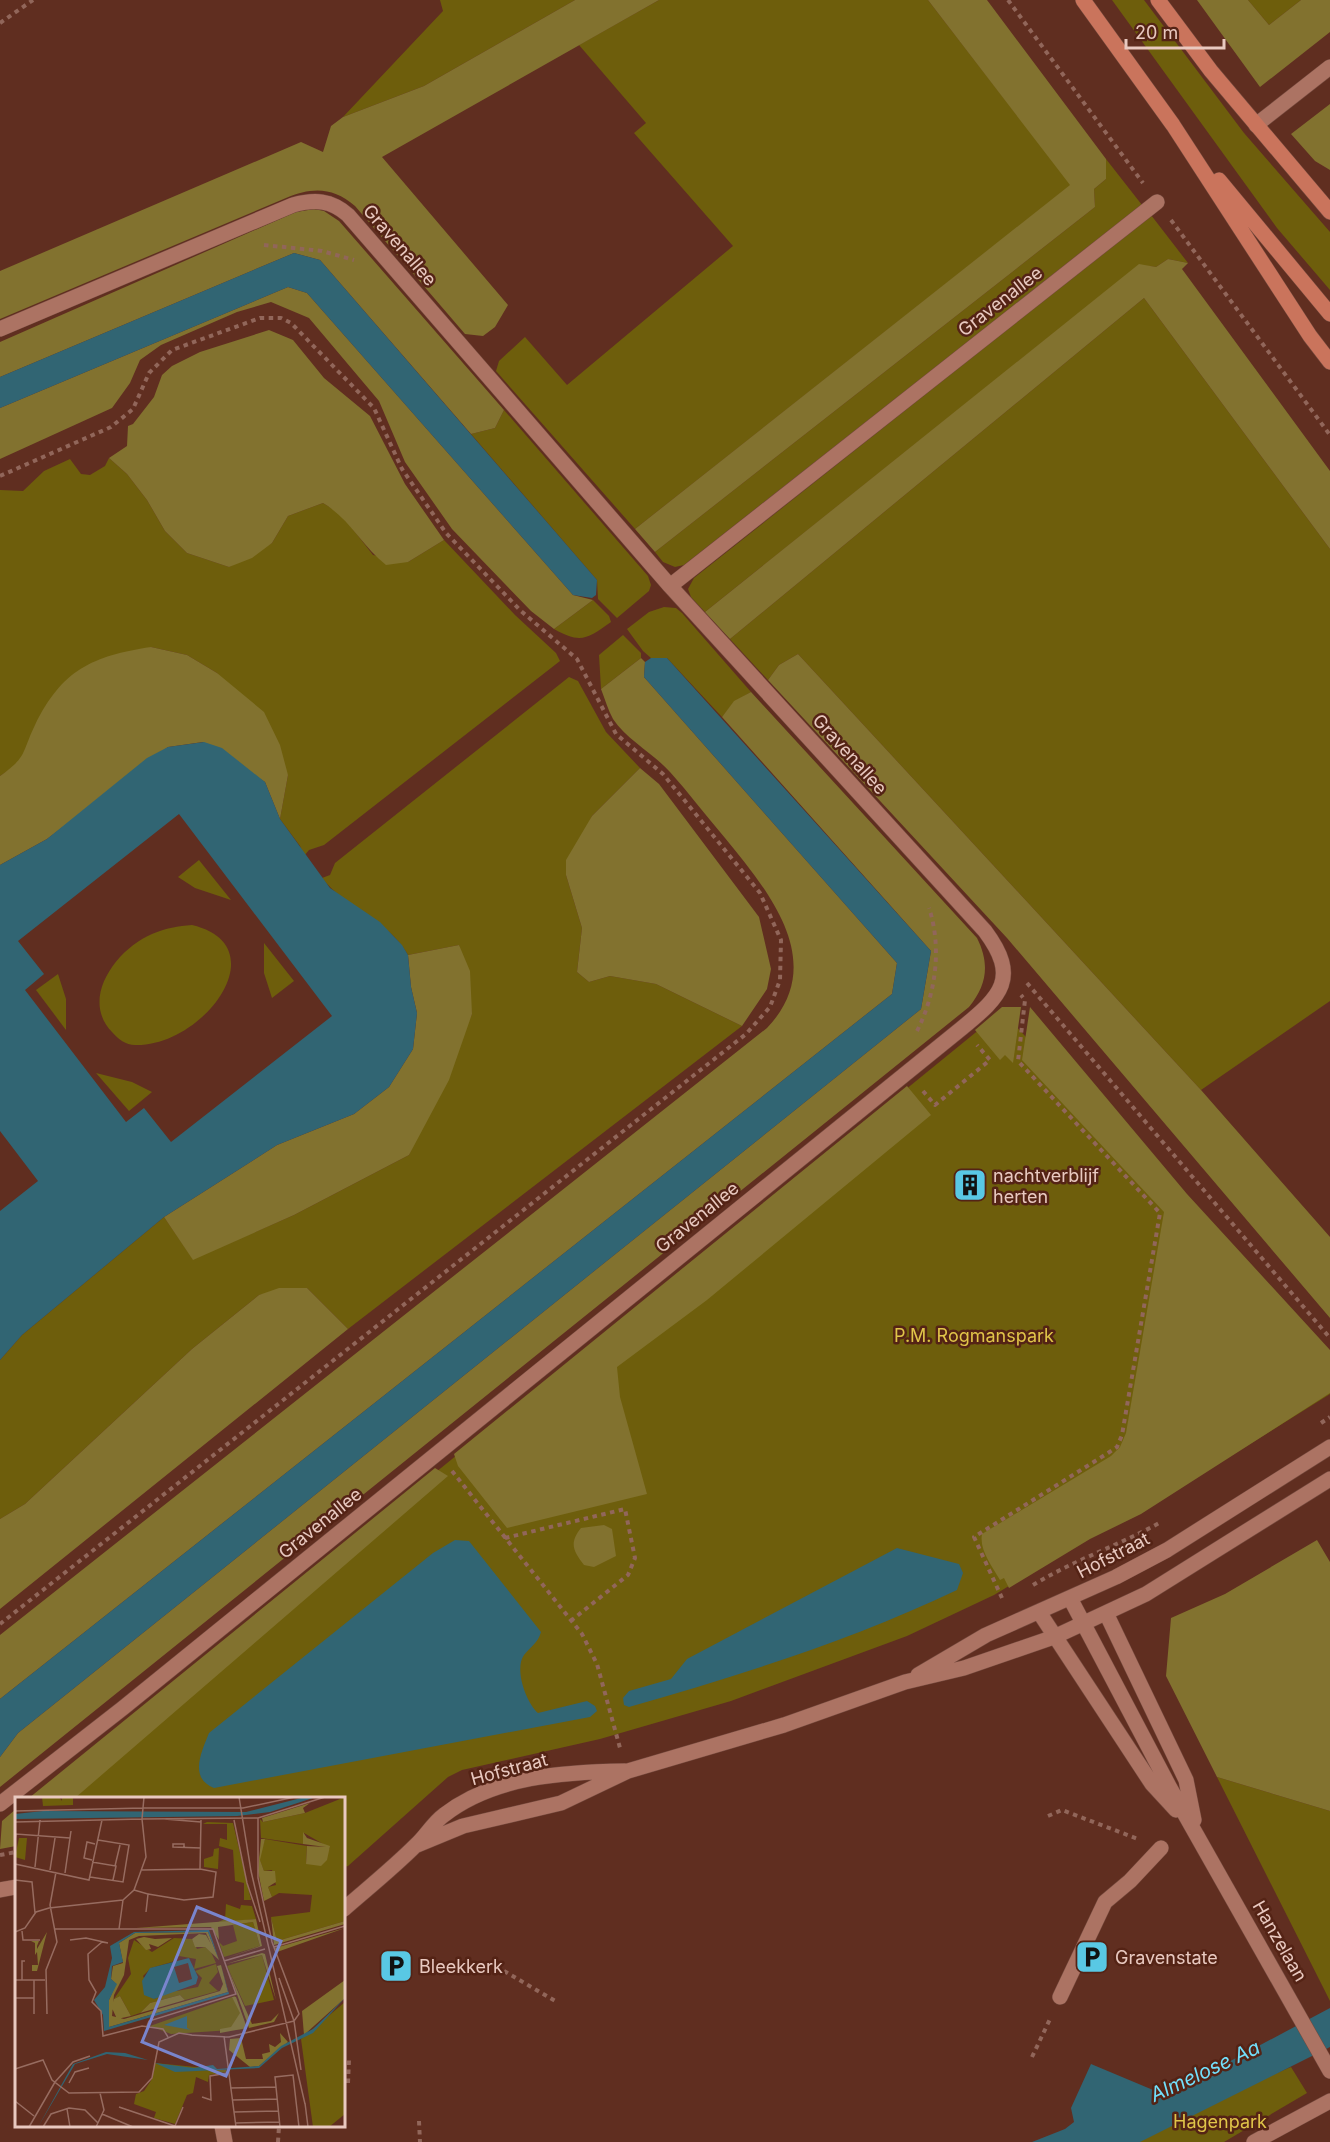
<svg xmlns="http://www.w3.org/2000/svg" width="1330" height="2142" font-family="Inter,sans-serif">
	<rect width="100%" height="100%" fill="#602e20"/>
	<path fill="#6e5e0c" d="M440 0H575L424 86 343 117 443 11Z
		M659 0H928L1071 185 635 529 496 371 499 361 525 337 567 385 733 246 634 133 646 123 579 45Z
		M1112 0H1144L1244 133 1330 232V290L1277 228Z
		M1248 0H1301L1269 25Z
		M1106 159 1142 205 684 565 675 567 663 562 655 552 1095 207 1094 189 1106 179Z
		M1151 215 1188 263 1168 259 1156 267 1139 265 705 612 691 597 688 589 694 578Z
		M1144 298 1330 549V1001L1201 1090 798 654 779 665 768 680 730 639Z
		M504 410 648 576 651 585 649 591 617 618 598 599 597 580 471 434 495 428Z
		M109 458 127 474 147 500 165 531 187 553 229 567 272 543 288 516 323 503 341 514 373 555 408 562 444 540 515 615 556 653 560 661 324 845 309 850 304 856 300 846 280 819 288 775 217 673 187 655 151 647 36 724 21 762 0 776V490L23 491 44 471 70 459 81 474 90 475 105 466Z
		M593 600 609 616 611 622C587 639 581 644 554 629Z
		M664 607 676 608 682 613 751 692 734 702 722 717 667 658H651L643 651 627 629 649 612Z
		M623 635 641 653V658L601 689 599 655Z
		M569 677 578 681 606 732 640 768 592 816 566 875 582 928 577 972 589 982 610 976 656 984 742 1026 348 1329 307 1288 259 1295 192 1349 25 1504 0 1519V1360L22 1335 164 1217 193 1259 294 1215 409 1155 472 1014 459 945 408 955C388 919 347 910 322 878L330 875 335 863Z
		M199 860 231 900 195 888 178 877Z
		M192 925C279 946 203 1047 135 1045 126 1045 118 1039 112 1032 79 998 118 948 152 934 166 928 178 926 192 925Z
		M264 943 294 981 272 998 264 973Z
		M58 974 66 999V1030L36 990Z
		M1002 1011 1330 1366V1394L1139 1513 1089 1538 994 1595 907 1636 731 1701 600 1739 462 1770 448 1777 348 1866 344 1867V1798H36Z
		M96 1073 132 1082 152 1092 129 1111Z
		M1217 1777 1330 1811V2001Z
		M1291 2067 1307 2093 1224 2142H1116Z"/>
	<path fill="#82722f" d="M575 0H659L382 157 508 305 495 327 483 336 465 334 355 206C333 187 312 187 286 198L0 319V271L301 142 323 152 331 126 343 117 424 86Z
		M928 0H987L1106 159V179L1094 189 1095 207 655 552 635 529 1070 185Z
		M1197 0H1248L1269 25 1301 0H1330V32L1260 87Z
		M1330 104V170L1315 161 1291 134Z
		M314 209 324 211 339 221 504 410 495 428 471 434 320 260 294 253 0 377V342L296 212Z
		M1168 259 1188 263 1182 269 1330 471V549L1144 298 730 639 705 612 1139 264 1156 267Z
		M288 287 307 293 573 595 593 600 554 629 531 611 452 529 405 462 379 401 309 318 271 302 237 312 161 345 140 360 130 383 112 408 0 459V408Z
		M269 330 293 340 324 378 370 416 405 484 444 540 408 562 386 565C362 546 350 519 323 503L288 516 272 543 252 558 229 567 187 553 165 531 147 500 127 474 109 458 127 446 128 426 133 424 154 397 162 375 172 366 200 352Z
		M151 647 187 655 217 673 264 712 280 745 288 775 280 819 265 782 203 742 168 747 47 839 0 865V776C28 756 21 754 35 725 62 670 92 656 151 647Z
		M798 654 1201 1090 1330 1237V1318L1007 938 768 680 779 665Z
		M641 658 645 662 644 677 897 963 892 994 0 1699V1635L767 1028C829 963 769 892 725 838 706 816 689 793 670 772 653 753 627 740 613 719 608 710 605 699 601 689Z
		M751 692 977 938C990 964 987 985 969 1007L0 1787V1757L18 1733 921 1009 931 951 722 717 734 701Z
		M640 768 659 784 759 917 771 969 767 989 742 1026 656 984 610 976 589 982 577 972 582 928 566 875V860L592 816Z
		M459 945 470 971 472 1014 449 1080 409 1155 294 1215 193 1260 164 1217 277 1145 354 1114 389 1087 413 1049 417 1013 411 987 408 955Z
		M1002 1007H1021L1013 1063 1005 1055 1000 1060 975 1030Z
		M1030 1007 1187 1194 1330 1350V1393L1141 1514 1090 1539 1009 1588 1004 1578 1000 1580C992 1566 979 1550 982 1534L1111 1456 1120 1447 1126 1433 1164 1212 1022 1060Z
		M907 1086 931 1115 707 1300 617 1367 620 1397 647 1494 507 1528 458 1466 454 1454Z
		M279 1288H307L348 1329 0 1609V1519L25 1504 192 1349 259 1295Z
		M435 1468 448 1476 75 1798H29Z
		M604 1525 612 1529 616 1556 594 1567 584 1565C573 1551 569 1543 581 1528Z
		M1317 1540 1330 1562V1811L1217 1777 1166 1676 1171 1618 1225 1594Z
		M16 1809V1846L0 1849 2 1821Z"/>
	<path fill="#316573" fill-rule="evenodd" d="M294 253 320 260 597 580 596 595 592 598 573 595 307 293 288 287 0 408V377Z
		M651 658H667L931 951 921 1009 18 1733 0 1757V1699L892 994 897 963 644 677 645 662Z
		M204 742 222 748 265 782 280 819 330 888 380 922 402 945 408 955 411 987 417 1013 413 1049 389 1087 354 1114 277 1145 164 1217 22 1335 0 1360V1211L38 1181 0 1131V865L47 839 147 758 168 747ZM179 814 332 1016 171 1142 144 1108 126 1122 25 990 44 974 18 941Z
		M455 1540 469 1541 541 1632C538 1643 531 1646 524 1655 514 1669 526 1702 538 1713L587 1701 595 1706 597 1711 590 1717 214 1788C189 1778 201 1753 209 1733L433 1553Z
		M897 1548 959 1564 963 1573 957 1590C852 1640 741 1675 629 1707L624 1705 623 1698 629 1691 671 1679 687 1659Z
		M1330 2008V2047L1140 2142H1032L1065 2129 1074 2122 1071 2108 1091 2064 1165 2095 1193 2072 1221 2066Z"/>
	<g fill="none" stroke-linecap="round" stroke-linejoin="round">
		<g stroke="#754a3e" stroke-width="16">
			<path id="minor" d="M1256 125 1330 67
				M0 329 293 205C315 199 331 200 348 215L670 586 985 931C1020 978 1001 996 962 1028L123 1708 0 1804
				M670 586 1157 202
				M1070 1598 1170 1788 1330 2071
				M1039 1612 1152 1784 1176 1810
				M1106 1613 1186 1780 1194 1820
				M918 1675 986 1635 1116 1577 1167 1550 1330 1447
				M417 1845 463 1826 561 1803 628 1771 784 1725 905 1682 964 1668 1054 1637 1146 1594 1330 1479
				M0 1890 16 1887
				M344 1909C368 1888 393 1868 416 1845 426 1836 433 1823 444 1815 494 1776 564 1772 625 1771
				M1060 1997 1105 1902 1130 1881 1161 1848
				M222 2126 225 2142
				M1254 2142 1330 2101"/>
		</g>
		<g stroke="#754a3e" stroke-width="16">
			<path id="major" d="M1083 0 1173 125 1310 336 1330 362
				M1158 0 1211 71 1330 212
				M1219 180 1330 314"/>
		</g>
		<path stroke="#91665a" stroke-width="4" stroke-dasharray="4.5 4.5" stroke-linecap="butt" d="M1008 0 1143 183
			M0 23 33 0
			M1171 220 1330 435
			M264 245 322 251 354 260
			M0 476 111 427 133 409 149 373 172 350 260 318H281L291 323 374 408 402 469 446 533 521 611 577 659 616 734 663 774 760 893 781 940 780 980 770 1007 746 1034 0 1624
			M1027 983 1330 1338
			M917 1031C936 994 942 947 929 908
			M923 1091 935 1105 990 1060 977 1045
			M1321 1423 1330 1417
			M452 1471 582 1634 597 1664 620 1748
			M505 1538 625 1509 635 1558 628 1575 572 1620
			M1033 1585C1074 1560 1120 1545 1161 1522
			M1002 1598 974 1537 1108 1453 1117 1447 1122 1435 1160 1213 1018 1061 1025 1000 1021 995
			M1048 1816 1062 1810 1138 1839
			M0 1855 16 1852
			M504 1971 557 2002
			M1032 2057 1051 2017
			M348 2083 349 2060
			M419 2121 420 2142
			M278 2142 279 2126"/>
		<use href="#minor" stroke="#ac7363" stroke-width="15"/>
		<use href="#major" stroke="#ca745c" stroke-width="15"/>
	</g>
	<defs>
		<g id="building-square" transform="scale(1.725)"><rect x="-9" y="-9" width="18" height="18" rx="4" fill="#59c8e4" stroke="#542315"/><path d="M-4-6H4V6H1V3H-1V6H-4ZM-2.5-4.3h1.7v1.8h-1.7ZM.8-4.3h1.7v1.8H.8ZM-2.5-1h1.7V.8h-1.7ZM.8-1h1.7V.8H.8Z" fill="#111"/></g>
		<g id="parking-square" transform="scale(1.725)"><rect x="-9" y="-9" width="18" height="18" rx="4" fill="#59c8e4" stroke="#542315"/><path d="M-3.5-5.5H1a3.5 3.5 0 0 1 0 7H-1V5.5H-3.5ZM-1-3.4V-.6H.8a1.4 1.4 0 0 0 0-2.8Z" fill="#111"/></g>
	</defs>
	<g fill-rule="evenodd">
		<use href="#building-square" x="970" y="1185"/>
		<use href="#parking-square" x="1092" y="1957"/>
		<use href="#parking-square" x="396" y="1966"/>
	</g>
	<g text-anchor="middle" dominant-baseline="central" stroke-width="5" stroke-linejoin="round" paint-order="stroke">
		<g font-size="18" fill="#e9c9c0" stroke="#542315">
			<text transform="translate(400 245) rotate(49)">Gravenallee</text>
			<text transform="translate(1000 301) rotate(-38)">Gravenallee</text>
			<text transform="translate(850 754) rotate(48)">Gravenallee</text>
			<text transform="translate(697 1217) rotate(-39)">Gravenallee</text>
			<text transform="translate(320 1523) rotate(-39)">Gravenallee</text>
			<text transform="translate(1113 1555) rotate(-27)">Hofstraat</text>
			<text transform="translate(509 1769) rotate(-15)">Hofstraat</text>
			<text transform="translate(1280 1941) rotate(60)">Hanzelaan</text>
		</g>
		<g font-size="18" fill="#e9c9c0" stroke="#542315" text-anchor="start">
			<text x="993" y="1175">nachtverblijf<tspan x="993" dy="21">herten</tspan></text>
			<text x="1115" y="1957">Gravenstate</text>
			<text x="419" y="1966">Bleekkerk</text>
		</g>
		<g font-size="18" fill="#e0c549" stroke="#542315">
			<text x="974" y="1335">P.M. Rogmanspark</text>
			<text x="1220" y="2121">Hagenpark</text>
		</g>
		<g font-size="20" font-style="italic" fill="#72dffb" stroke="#542315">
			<text transform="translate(1205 2071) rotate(-25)">Almelose Aa</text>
		</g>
	</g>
	<g transform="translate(15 1797)">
		<rect width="330" height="330" fill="#602e20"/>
		<path d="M27 0H44L47 4V0H58V8L28 9ZM330 0V124L262 144 256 120 295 115 297 98 264 96 257 100 253 90 261 88 257 73 249 74 244 61 250 42 292 49 291 67 315 51 289 36 288 47 246 41 245 22 248 25 290 16ZM192 25 218 26 236 103H229V86L220 84 218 53 204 49 205 41 212 43V27H188ZM4 41H12L10 63 0 60ZM204 51 203 72 189 70V62L198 59 199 52ZM211 107 225 112 226 108 237 109 241 122 201 126 210 122ZM238 125 245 149 209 160 204 145 208 149 222 144 218 128ZM159 141 177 142 182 152 190 150 196 155 201 166 179 172 181 162 164 159 157 165 136 171 128 179 139 202 161 191 162 194 183 190 187 181 180 174 201 167 203 175 194 186 203 194 170 203 165 198 135 206 125 216 116 219 105 199 99 202 116 177 113 161 119 143 137 155ZM247 158 259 203 230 209 212 169ZM220 199 232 232 156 237 135 229ZM330 205V317L314 330H298L286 242ZM140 266 211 273V275L194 278 193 285 181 280 178 296 172 298 160 327 139 321 141 315 119 307 121 297 129 294 137 282Z" fill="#6e5e0c"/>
		<path d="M295 6 288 11 290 16 248 25 247 21ZM288 35 292 41 315 49 312 63 306 69 291 67 292 49 311 50 288 47ZM246 42H250L245 63 249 74H260L261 85 253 90 257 100 249 104 243 74ZM256 120 262 144 330 124V127L259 148ZM241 122 247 149 209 162 245 149 238 125 203 130 204 143 196 130 121 131ZM330 131 262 155 260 151ZM32 135 22 174H17V168H23L22 155 20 158V146L16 144H24L22 149V152ZM193 135 204 163 190 150H180L177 142 184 137 191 138 196 147 191 136 124 139 114 143 109 178 99 198 97 219 109 222 205 194 208 187 202 169 206 168 213 195 94 230V203L101 187 96 182 98 169 108 166 104 146 120 136ZM129 140 140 142 157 141 143 150 134 147 136 152 131 153 121 142ZM247 156 250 157 261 203 247 158 211 167ZM213 172 237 227 256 224 264 216 259 225 234 231ZM330 183V201L289 238 287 214ZM165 198 170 203 125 216 135 206ZM105 199 116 219 102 222 97 211 99 202ZM217 200H221L232 231 205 236V232L216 230 225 216ZM265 236 273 245 244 269 235 270 214 253 215 242 226 241 231 262H248L247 257 255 255 254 247 260 250 266 245Z" fill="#82722f"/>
		<path d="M290 0H301L255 15 222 19 0 22V17L28 14 231 15ZM194 133 204 163 193 135 120 136 104 146 108 165 97 169 96 182 102 187 94 203V230L213 195 206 168 214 197 89 234 88 218 79 203 90 190 97 161 95 149 119 135ZM174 161 183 180 181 187 139 202 129 198 127 184 135 171ZM173 166 177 182 164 186 159 170ZM330 201 298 236 267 251 244 271 160 275 140 266 179 271 198 268 202 272 244 269 266 249 298 232ZM172 219V231L176 233 149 228ZM91 255 110 256 133 263 92 257 60 267 23 330 58 267Z" fill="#316573" fill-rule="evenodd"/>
		<path fill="none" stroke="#976c60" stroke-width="1.5" d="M129 0 127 22 243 21V81L257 145 284 217 279 224M224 0 236 74 290 307M128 11H228L280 0M0 14 128 11M243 21 310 0M149 22 186 25M219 23 232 86 245 125M0 25 127 22 131 60 119 93 108 103M0 43 1 37 55 41M169 51V47H158V50L186 51M77 63 69 61 72 45 80 47M77 65 101 69 98 83M0 67 74 83 87 23M100 69 105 48M20 70 25 23M35 73 40 41M127 73 185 72 186 23M50 76 56 34M75 80 108 85 114 48 83 43M0 83 17 85 20 116M119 93 133 97 131 115M133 97 169 103 198 100 201 75 185 72M40 132H198L221 197 134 224 132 229M104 132 108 103M7 134 8 143H25M0 135 10 131 21 115 34 111 108 103M55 143 71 141 93 146M93 146 87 145 73 157 74 183 81 195 77 205 86 214 88 239 127 229 148 232 153 240M259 150 330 129M209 164 250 152M264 181 279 224 286 273M0 183H30M7 183V164H10M19 183V217M0 201H19M32 217 31 173 42 145 35 108 41 75M174 238 214 240 279 224M209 239 221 330M0 272 28 263 37 283 54 296 124 295 137 281 144 245 164 236 177 238M54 286 60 275 74 271M215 291 261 290M187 300 196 303 195 279 213 276M217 303 262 302M0 304 19 319M290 306 293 330M104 310 160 329M52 312 55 330M219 315 264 314M87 317 118 330M221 326 265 325M160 329 168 310M14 330 40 285 58 265 75 259M28 330 36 317 54 311 70 313 83 326M81 330 89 313 85 296M265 330 260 280 278 278 284 330"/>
		<path fill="#7985cd" fill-opacity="0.15" stroke="#7985cd" stroke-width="3" d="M182 110 266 144 211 279 127 245Z"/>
		<rect width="330" height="330" fill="none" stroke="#e9c9c0" stroke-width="3"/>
	</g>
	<path d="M1126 39v9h98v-9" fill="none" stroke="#e9c9c0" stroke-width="3"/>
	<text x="1135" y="39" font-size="18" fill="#e9c9c0" stroke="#542315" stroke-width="4.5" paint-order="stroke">20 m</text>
</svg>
